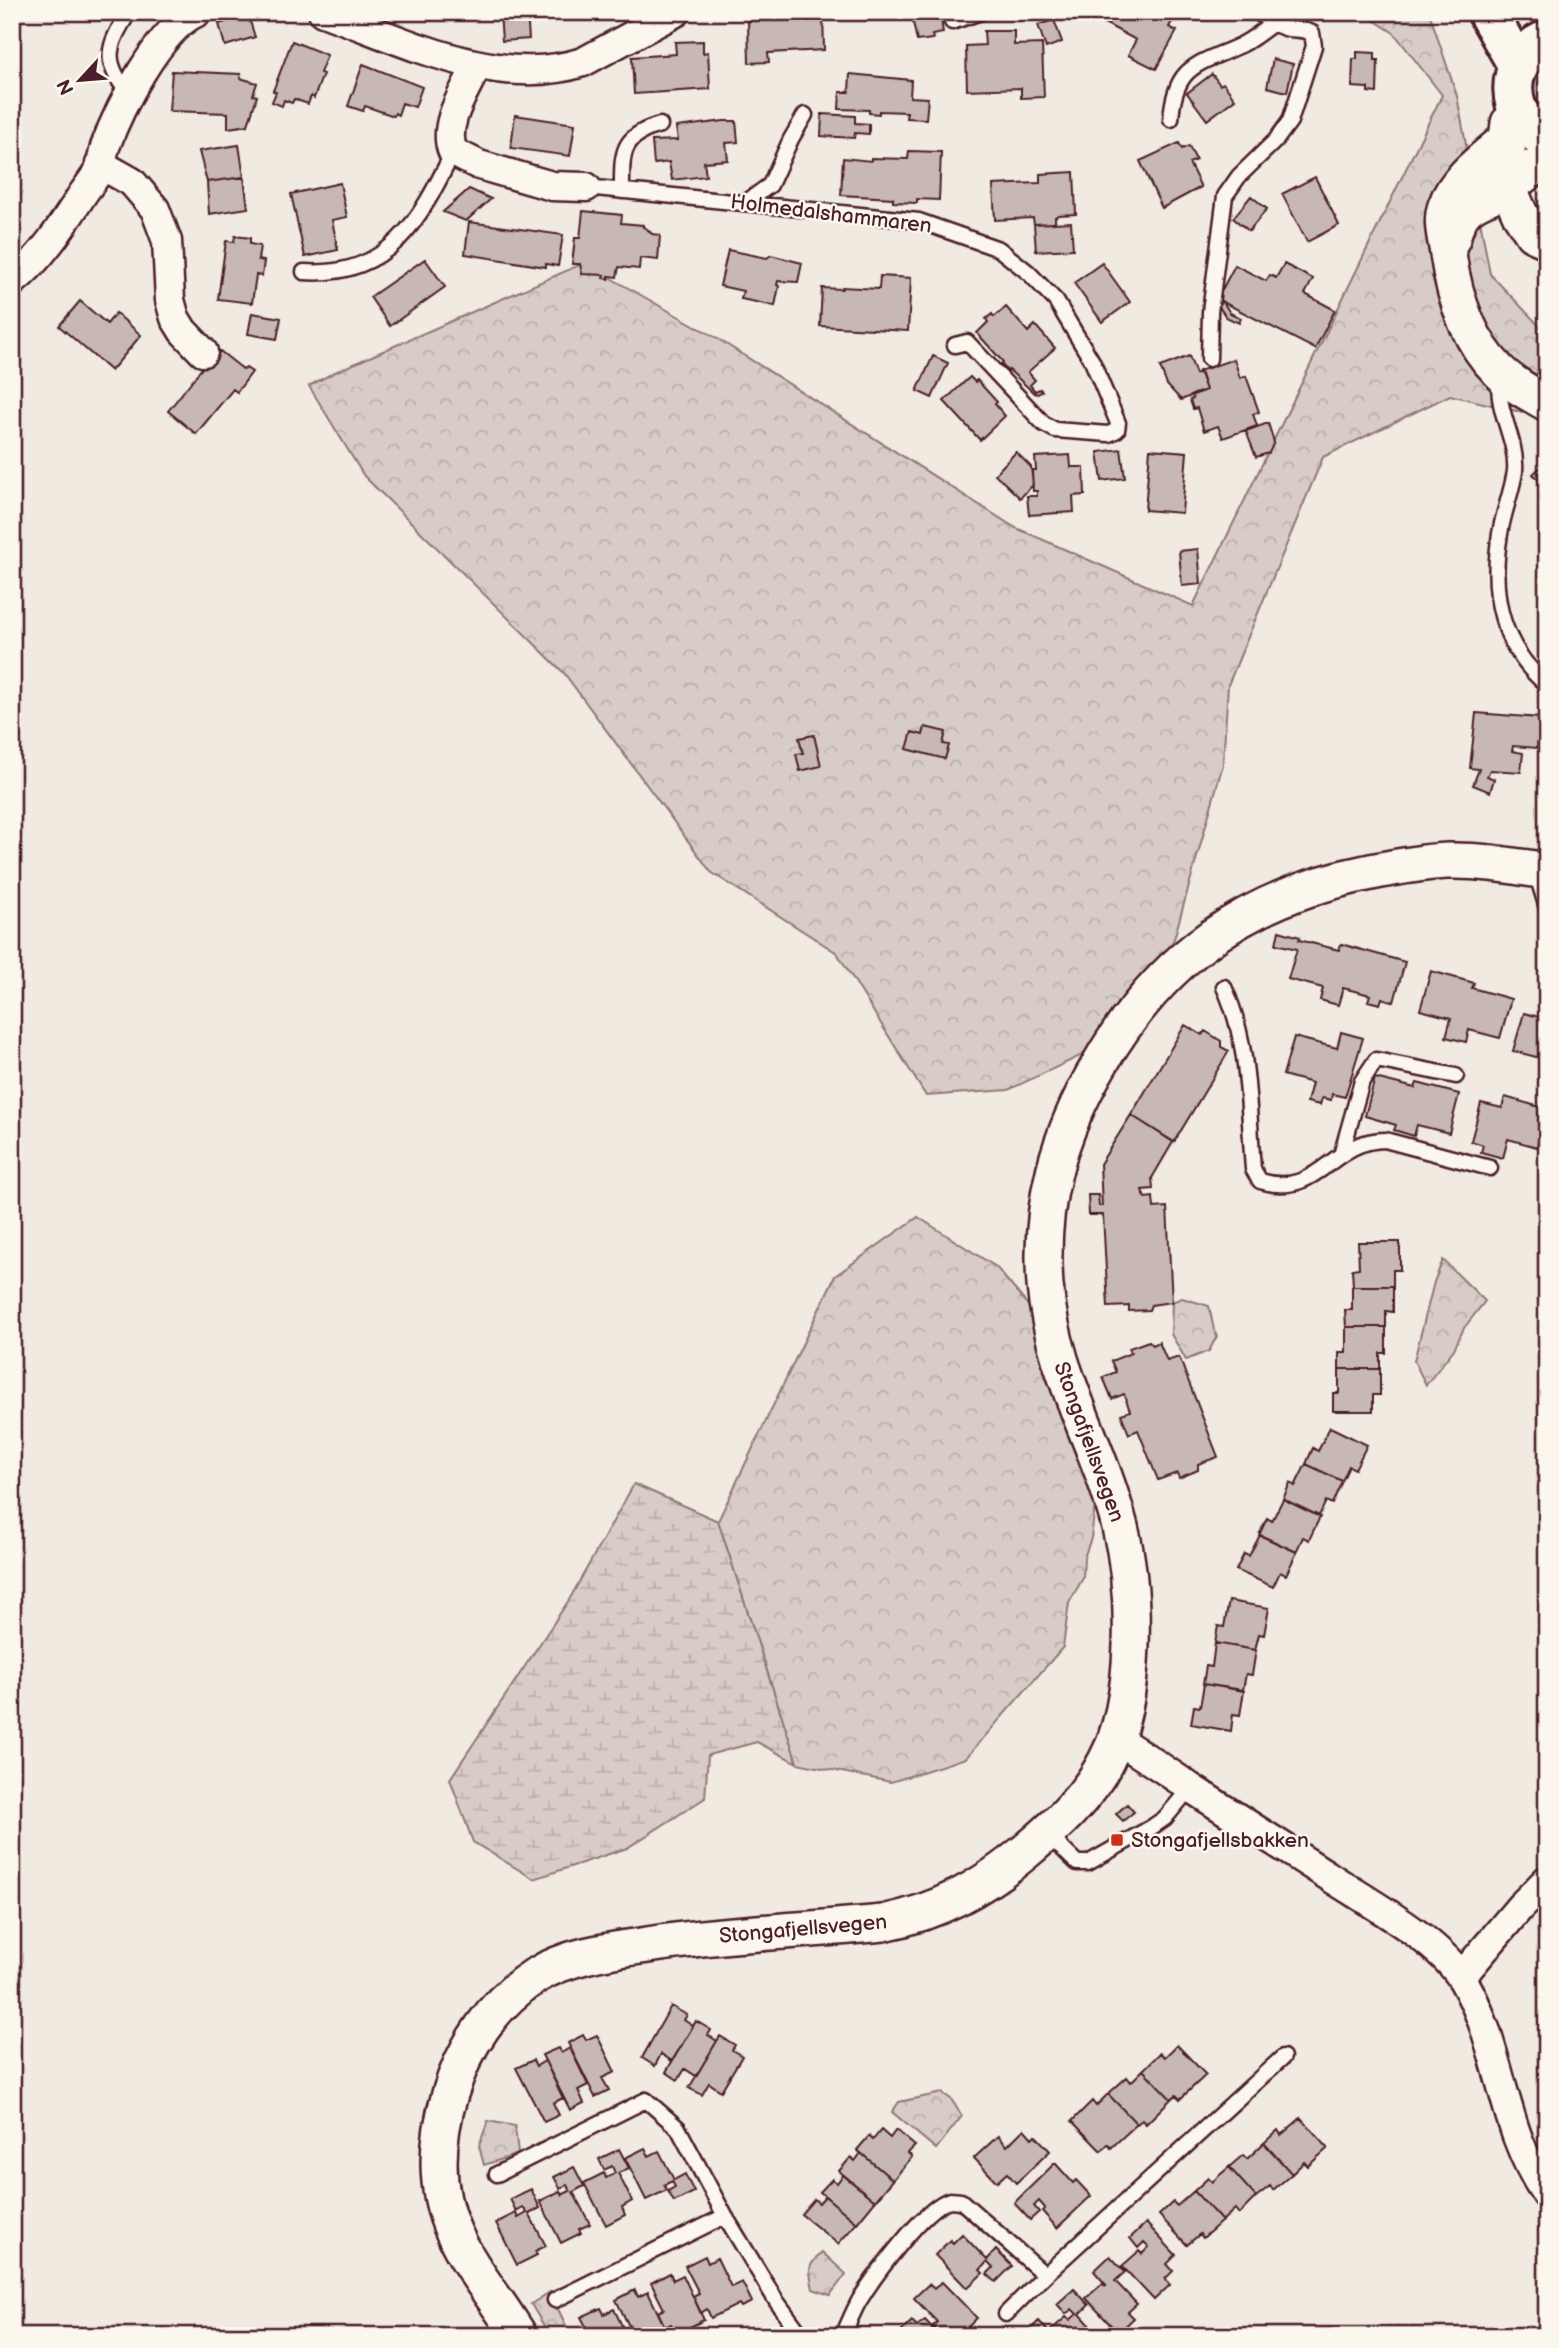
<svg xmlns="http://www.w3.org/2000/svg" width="1559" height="2348" font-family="'Balsamiq Sans',sans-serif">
	<defs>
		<pattern id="forest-crowns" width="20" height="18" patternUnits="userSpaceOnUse" patternTransform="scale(1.75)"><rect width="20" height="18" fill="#d8ccc6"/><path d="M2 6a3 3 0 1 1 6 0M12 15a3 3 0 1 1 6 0" fill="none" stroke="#bbafaa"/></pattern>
		<pattern id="wetland-marsh" width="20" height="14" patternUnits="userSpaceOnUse" patternTransform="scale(1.75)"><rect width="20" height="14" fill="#d8ccc6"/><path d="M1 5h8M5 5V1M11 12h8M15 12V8" fill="none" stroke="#bbafaa"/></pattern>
	</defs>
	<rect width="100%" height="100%" fill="#f0eae0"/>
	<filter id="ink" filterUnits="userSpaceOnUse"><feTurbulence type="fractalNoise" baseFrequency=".0143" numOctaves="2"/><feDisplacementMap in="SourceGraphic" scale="14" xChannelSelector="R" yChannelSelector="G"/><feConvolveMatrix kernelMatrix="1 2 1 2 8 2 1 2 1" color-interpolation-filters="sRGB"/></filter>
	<g filter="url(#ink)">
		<path fill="#d8ccc6" stroke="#917678" stroke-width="2" d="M1547 61V113C1529 97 1528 77 1547 61Z"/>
		<path fill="url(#forest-crowns)" stroke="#917678" stroke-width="2" d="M1361 12H1429L1457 96 1490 274 1547 334V426L1533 415 1450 395 1323 457 1228 685 1223 764 1174 939 1114 1040 1008 1090 926 1096 837 953 711 872 564 673 364 476 309 386 333 373 584 263 715 337 1014 527 1193 606 1442 95 1394 33Z
			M918 1217 996 1267 1060 1344 1096 1497 1091 1538 1084 1558 1083 1578 1069 1603 1063 1647 966 1758 891 1782 797 1763 718 1521 835 1276Z
			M1443 1260 1485 1301 1464 1328 1454 1349 1426 1385 1414 1361 1434 1282Z
			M1182 1298 1209 1306 1214 1330 1217 1336 1209 1351 1186 1360 1171 1334 1172 1302Z
			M942 2093 951 2099 962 2116 936 2149 892 2112 899 2102Z
			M488 2121 515 2126 518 2154 484 2165 479 2146Z
			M822 2252 846 2274 830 2295 813 2289C809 2268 806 2268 822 2252Z
			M550 2292 568 2330 559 2336H550L531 2304Z"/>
		<path fill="url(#wetland-marsh)" stroke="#917678" stroke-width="2" d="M634 1484 718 1521 797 1763 757 1742 708 1755 705 1798 627 1848 534 1879 473 1842 450 1779 569 1600Z"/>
		<path fill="#c8b8b3" stroke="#4a1f2b" stroke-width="2" d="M500 12H527L529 39 502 41Z
			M761 12H823L824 50 768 53 769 62 749 63 748 20 761 19Z
			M940 12 943 33 932 35 933 39 917 41 911 13Z
			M1084 12H1177L1169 27 1177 31 1156 69 1128 55 1136 40Z
			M248 15 255 37 225 46 219 24Z
			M1054 20 1062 42 1046 48 1038 25Z
			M984 31H1014V45L1042 44 1044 97 1021 98V88L967 90 966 46 985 45Z
			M292 41 327 55 320 73 323 74 314 98 311 96 308 104 294 99 292 103 284 100 282 106 272 102 276 92 273 91Z
			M703 41V53L708 52 710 89 634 94 632 57 676 54 675 42Z
			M1357 52 1375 53V60H1378L1377 93 1368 92V88L1352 87 1353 59H1357Z
			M1273 59 1293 64 1287 92 1267 87Z
			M363 64 422 87 415 107 402 103 398 115 395 113 394 116 365 106 363 111 348 106Z
			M172 71 241 74 240 78 257 83 253 95 257 96 248 125 228 128V113L169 111Z
			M850 74 911 80 910 97 928 98 926 119 906 118 907 112 879 111V114L869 113V110L839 109 840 92H849Z
			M1212 74 1220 85 1223 83 1235 99 1207 120 1187 93Z
			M822 114 855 116V123L869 124V134L855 133 854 138 821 136Z
			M515 115 575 124 570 156 511 148Z
			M724 121H736L738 142 726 143 728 160 704 162 706 176 672 180 669 162 654 164 652 141 678 140 676 127Z
			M1179 143 1182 149 1189 146 1196 160 1189 163 1201 187 1162 208 1140 161Z
			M239 145 244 177 207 182 199 151Z
			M909 151 941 152 939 200 917 199V203L893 202V198L841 195 843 158 871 161V158L908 159Z
			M1074 172 1076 214 1058 215 1055 217V223L1034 224 1033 218 995 220 993 185 1040 183V174Z
			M244 177 248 208 209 214 207 182Z
			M1315 177 1339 225 1307 242 1282 194Z
			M340 183 347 217 332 220 338 250 305 257 291 194Z
			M469 189 491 199 466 221 443 212Z
			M1251 196 1267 209 1249 231 1233 218Z
			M583 211 622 215 621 223 643 225V227L646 228 652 234 660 235 658 260 640 258 639 269 619 267 617 277 609 276V279L603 278 604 275 582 274 580 264H572L575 238H580Z
			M469 222 563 235 558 266 546 264V267L465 254Z
			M1071 222 1073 249 1036 251 1034 224Z
			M235 236 250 238V244L260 246 258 260 264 261 262 276 256 275 252 303 218 299 226 241 234 242Z
			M728 250 767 258 771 255 802 263 798 282 778 281 777 285 779 286 775 306 741 299 743 291 720 286Z
			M425 259 445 287 390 326 370 297Z
			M1102 263 1130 302 1102 322 1074 283Z
			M1284 264 1313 279 1305 294 1335 310 1315 349 1223 302 1230 313 1241 318 1239 323 1226 317 1218 305 1222 302 1217 299 1235 265 1266 281 1270 275 1276 278Z
			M880 276 911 278 908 331 820 326 822 288 842 289V287L879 289Z
			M80 301 107 324 116 313 141 335 111 371 59 326Z
			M1006 307 1028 332 1035 325 1055 348 1028 372 1035 380 1030 385 1035 391 1040 389 1042 391 1038 394 1034 393 1009 370 1008 372 1001 364 1003 362 977 333 988 322 986 319 992 314 994 317Z
			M252 313 281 318 277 339 248 334Z
			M220 351 244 370 246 368 252 372 237 392 233 389 196 434 168 411 210 358 213 360Z
			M933 356 948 363 932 398 917 391Z
			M1189 356 1196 374 1200 372 1206 390 1181 400 1167 385 1160 367Z
			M1234 359 1240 378 1246 376 1259 412 1253 414 1257 426 1223 438 1218 426 1204 431 1197 408 1193 409 1190 400 1193 399 1192 395 1206 390 1199 371Z
			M970 377 975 382 977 380 997 402 995 404 1005 416 980 440 944 401Z
			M1268 423 1274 442 1269 453 1256 457 1246 431Z
			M1121 449 1125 478 1102 481 1098 452Z
			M1150 449 1187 452 1182 513 1145 510Z
			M1016 452 1031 467 1033 485 1020 498 995 474Z
			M1070 455 1071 467H1084L1085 495 1073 496 1074 512 1029 515 1027 496H1037V491H1033L1032 470H1036L1035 457Z
			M1547 461V489L1533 474Z
			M1198 549 1201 584 1182 586 1179 551Z
			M1476 713 1540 718 1537 748 1513 746 1512 751 1523 753 1521 772 1490 770 1487 776 1494 779 1490 792 1473 785 1479 769 1470 768Z
			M925 727 946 732 943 744 949 745 945 759 907 749 912 732 923 735Z
			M814 735 821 766 800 771 796 754 803 753 799 738Z
			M1279 931 1300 937 1299 940 1339 950 1341 944 1405 962 1394 1002 1382 998 1380 1004 1368 1001 1370 995 1343 988 1338 1005 1320 1000 1323 988 1288 979 1297 949 1276 944Z
			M1431 971 1474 983 1472 988 1511 999 1500 1038 1469 1030 1466 1042 1446 1037 1451 1018 1420 1010Z
			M1524 1013 1547 1019V1072L1541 1070 1544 1059 1513 1051Z
			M1185 1025 1202 1035 1205 1031 1221 1041V1047L1229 1051 1174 1142 1131 1115Z
			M1341 1032 1363 1038 1345 1097 1332 1094 1331 1100 1322 1098 1320 1105 1307 1102 1312 1083 1283 1075 1294 1037 1337 1048Z
			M1375 1078 1415 1088 1417 1083 1459 1094 1449 1133 1417 1125 1414 1136 1394 1130 1396 1125 1365 1116Z
			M1505 1097 1547 1109V1111L1537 1147 1508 1139 1503 1158 1481 1152 1483 1145 1471 1141 1481 1103 1502 1108Z
			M1131 1115 1173 1142 1152 1178 1153 1189 1142 1190 1145 1198 1153 1197 1154 1208 1167 1207 1172 1302 1151 1305 1149 1310 1129 1311V1306L1108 1307 1103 1215H1089L1088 1195H1098L1099 1206H1102L1100 1164Z
			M1358 1242H1400V1270H1393V1286H1353L1352 1269 1359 1268Z
			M1352 1286H1393V1312L1386 1311V1327H1346L1345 1310H1352Z
			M1346 1327H1386V1353H1380V1369H1339V1352H1346Z
			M1149 1341 1153 1345 1159 1342 1167 1361 1179 1357 1218 1457 1198 1464V1470L1179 1478 1177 1473 1158 1480 1138 1430 1129 1434 1121 1414 1130 1411 1124 1394 1112 1399 1103 1377 1116 1372 1111 1361 1131 1353 1129 1348Z
			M1339 1369H1380V1395H1373V1411H1333V1393H1339Z
			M1330 1427 1367 1445 1355 1469 1349 1466 1342 1481 1306 1464 1313 1448 1318 1451Z
			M1306 1464 1342 1481 1332 1504 1326 1501 1319 1516 1283 1499 1290 1483 1295 1486Z
			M1283 1499 1320 1517 1309 1540 1303 1537 1296 1552 1259 1535 1267 1518 1272 1521Z
			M1260 1535 1297 1552 1286 1575 1280 1572 1273 1587 1236 1570 1244 1554 1249 1556Z
			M1229 1601 1269 1608 1264 1635 1259 1634 1255 1650 1215 1643 1218 1626 1224 1627Z
			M1215 1643 1256 1650 1252 1675 1246 1674 1243 1690 1203 1684 1206 1666 1212 1667Z
			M1204 1684 1244 1691 1240 1715 1233 1714 1231 1731 1191 1724 1194 1706 1200 1707Z
			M1127 1804 1134 1812 1123 1821 1116 1814Z
			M671 2006 687 2015 684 2020 693 2026 672 2061 661 2054 655 2066 642 2058Z
			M696 2021 711 2030 708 2035 717 2041 696 2076 685 2069 678 2080 666 2072Z
			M583 2035 586 2040 597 2035 615 2072 602 2078 609 2090 595 2097 568 2043Z
			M720 2036 735 2045 732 2050 742 2056 721 2091 709 2083 702 2095 689 2088Z
			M1177 2045 1206 2075 1180 2099 1176 2095 1171 2099 1143 2070 1160 2053 1165 2057Z
			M558 2048 561 2053 570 2048 588 2085 578 2090 584 2103 570 2110 542 2055Z
			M533 2060 536 2066 545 2061 563 2098 553 2103 559 2115 544 2122 516 2068Z
			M1143 2070 1171 2099 1146 2124 1142 2120 1137 2124 1108 2094 1127 2077 1131 2082Z
			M1108 2094 1137 2124 1111 2148 1108 2144 1101 2151 1072 2121 1092 2101 1096 2106Z
			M1301 2118 1328 2148 1308 2166 1304 2162 1292 2174 1264 2143 1278 2130 1281 2135Z
			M1024 2129 1032 2138 1035 2135 1050 2151 1016 2183 1007 2173 997 2182 974 2158 998 2136 1007 2146Z
			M881 2130 890 2138 896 2130 915 2146 908 2153 912 2157 893 2180 857 2150 869 2136 873 2140Z
			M1264 2143 1292 2174 1273 2190 1270 2186 1256 2197 1229 2167 1243 2155 1247 2159Z
			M645 2148 649 2156 659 2151 674 2180 685 2174 694 2192 674 2202 668 2191 675 2187 672 2181 664 2185 667 2190 646 2200 625 2158Z
			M619 2149 629 2168 618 2173 632 2201 622 2207 625 2215 606 2225 584 2183 604 2173 606 2178 615 2173 612 2166 604 2170 599 2159Z
			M861 2153 893 2180 875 2201 839 2171 851 2157 855 2161Z
			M1055 2163 1073 2183 1076 2180 1091 2196 1057 2228 1042 2211 1045 2208 1039 2201 1034 2206 1039 2212 1030 2220 1014 2203Z
			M574 2167 584 2186 573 2192 590 2224 579 2229 581 2233 561 2243 540 2201 560 2191 562 2195 570 2191 567 2185 560 2188 554 2177Z
			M1229 2167 1256 2197 1239 2214 1235 2209 1222 2221 1194 2191 1208 2178 1212 2182Z
			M843 2175 875 2201 857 2223 820 2192 832 2179 837 2183Z
			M531 2189 540 2208 529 2214 546 2246 535 2251 537 2255 517 2265 496 2223 516 2213 518 2218 527 2213 523 2207 516 2211 510 2199Z
			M1194 2191 1222 2221 1203 2238 1200 2234 1187 2245 1159 2215 1173 2202 1177 2206Z
			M825 2196 857 2223 838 2244 801 2214 814 2199 819 2203Z
			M1146 2223 1176 2255 1167 2264 1173 2271 1165 2279 1170 2285 1154 2300 1122 2266 1139 2251 1142 2254 1149 2247 1144 2242 1138 2248 1130 2238Z
			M962 2234 987 2260 996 2250 1012 2266 996 2282 987 2274 993 2268 987 2262 980 2270 983 2273 967 2288 935 2255 950 2240 953 2243Z
			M705 2256 708 2263 717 2258 731 2287 742 2282 752 2302 741 2307 739 2304 711 2318 707 2309 701 2313 693 2296 699 2293 685 2266Z
			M1110 2256 1125 2272 1115 2281 1137 2304 1128 2312 1134 2318 1118 2333 1086 2298 1102 2284 1107 2286 1094 2271Z
			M670 2273 673 2280 683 2275 704 2320 676 2334 671 2324 665 2327 658 2312 664 2309 651 2283Z
			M942 2282 977 2318 959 2336H942L933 2326 937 2322 914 2298 929 2284 934 2289Z
			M1074 2289 1089 2305 1080 2314 1100 2336H1054L1050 2331 1066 2317 1070 2320 1077 2314 1072 2309 1066 2314 1057 2304Z
			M635 2290 638 2297 648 2292 669 2336H627L624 2330 630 2328 616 2300Z
			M601 2308 604 2314 614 2309 627 2336H591L581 2317Z
			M925 2320 940 2336H897L912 2321 917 2326Z
			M1039 2321 1052 2336H1023Z"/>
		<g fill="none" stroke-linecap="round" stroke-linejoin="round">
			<g stroke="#4a1f2b" stroke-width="19">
				<path id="service" d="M952 22 981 12
					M129 94C102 61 107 47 129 12
					M1171 119C1175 64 1198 65 1241 45 1253 39 1263 31 1273 23
					M586 187 919 221 999 249 1029 273 1056 301 1092 361 1118 423 1117 430 1109 434 1055 430 1044 424 967 342 955 345
					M622 191C622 154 620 136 660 125
					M745 203 770 185 791 139 805 115
					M304 272C389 278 420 220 453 152
					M1209 359 1210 312 1225 196 1239 176 1276 140 1290 121 1314 46 1312 33C1303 29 1299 30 1289 29 1278 27 1267 19 1257 12
					M1499 376C1499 383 1499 391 1500 398 1503 422 1517 445 1515 471 1512 492 1503 513 1500 534 1490 591 1500 646 1547 685
					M1535 869 1547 908
					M1224 987C1250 1043 1248 1108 1253 1169L1260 1181C1320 1199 1330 1140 1385 1140L1490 1168
					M1342 1152 1362 1081 1376 1060 1456 1076
					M1047 1834 1077 1863H1088L1152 1827 1165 1818 1191 1787
					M497 2174 646 2100 678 2128 725 2216 777 2302 802 2336
					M555 2300 725 2216
					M1006 2314 1045 2275
					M843 2336C848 2324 853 2312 859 2301 873 2278 925 2206 950 2200 952 2200 959 2201 961 2201L1045 2275 1283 2057"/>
			</g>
			<g stroke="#4a1f2b" stroke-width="33">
				<path id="minor" d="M323 12C403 40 497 90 583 62L676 12
					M477 65C466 90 441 124 453 152L479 165 552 186 586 187
					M100 164 132 182 155 209 167 241 170 300 175 318 183 331 203 352
					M12 282C41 259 63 225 82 195 88 186 96 177 100 168 102 161 103 154 105 147 119 108 159 29 197 12
					M1116 1739C1142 1754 1166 1771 1191 1788 1237 1818 1284 1847 1330 1877 1368 1902 1440 1941 1463 1980 1503 2048 1500 2129 1547 2195
					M1461 1977 1520 1907 1547 1880"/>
			</g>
			<g stroke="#4a1f2b" stroke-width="40">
				<path id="tertiary" d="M1509 123 1507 139 1508 187 1520 214 1533 234 1547 240
					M1507 139C1486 157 1455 179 1446 206 1440 222 1446 238 1448 254 1454 296 1467 339 1498 370 1511 384 1531 394 1547 403
					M1452 239C1462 197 1481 204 1509 186 1519 180 1527 172 1536 166
					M519 2336C498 2301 471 2270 454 2233 433 2187 436 2140 450 2094 464 2047 493 2003 535 1976 566 1957 604 1951 641 1946 721 1933 802 1931 883 1923 938 1912 982 1888 1025 1852 1057 1825 1087 1798 1106 1761 1138 1701 1136 1591 1120 1527 1099 1444 1052 1372 1045 1285 1039 1203 1058 1135 1099 1065 1162 956 1248 896 1371 872 1396 867 1422 862 1447 861 1481 860 1514 866 1547 871"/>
			</g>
			<g stroke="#4a1f2b" stroke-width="44">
				<path id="primary" d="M1487 12 1518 66
					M1547 40C1501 58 1503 120 1547 139"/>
			</g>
			<use href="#service" stroke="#fbf7ec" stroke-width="14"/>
			<use href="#minor" stroke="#fbf7ec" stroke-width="28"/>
			<use href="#tertiary" stroke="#fbf7ec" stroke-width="35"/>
			<use href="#primary" stroke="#fbf7ec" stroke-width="38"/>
		</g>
	</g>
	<rect fill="#c8321e" stroke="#fbf7ec" stroke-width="2.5" x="1110" y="1833" width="14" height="14" rx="3.5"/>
	<g text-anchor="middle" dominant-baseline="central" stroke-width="5" stroke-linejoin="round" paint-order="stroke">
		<g font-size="21" fill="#4a1f2b" stroke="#fbf7ec">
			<text transform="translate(831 214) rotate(7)">Holmedalshammaren</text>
			<text transform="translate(1089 1442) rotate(70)">Stongafjellsvegen</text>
			<text transform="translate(803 1929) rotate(-5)">Stongafjellsvegen</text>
		</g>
		<g font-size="21" fill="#4a1f2b" stroke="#fbf7ec" text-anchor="start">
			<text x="1131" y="1840">Stongafjellsbakken</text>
		</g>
	</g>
	<rect width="1559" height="2348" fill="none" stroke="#fbf7ec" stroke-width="42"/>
	<rect x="21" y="21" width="1517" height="2306" fill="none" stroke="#4a1f2b" stroke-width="2.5" filter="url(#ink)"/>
	<g transform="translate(80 80) rotate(244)" stroke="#fbf7ec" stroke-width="5" paint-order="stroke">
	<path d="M0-5L12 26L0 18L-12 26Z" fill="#4a1f2b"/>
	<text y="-10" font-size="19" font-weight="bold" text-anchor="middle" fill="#4a1f2b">N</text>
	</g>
</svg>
